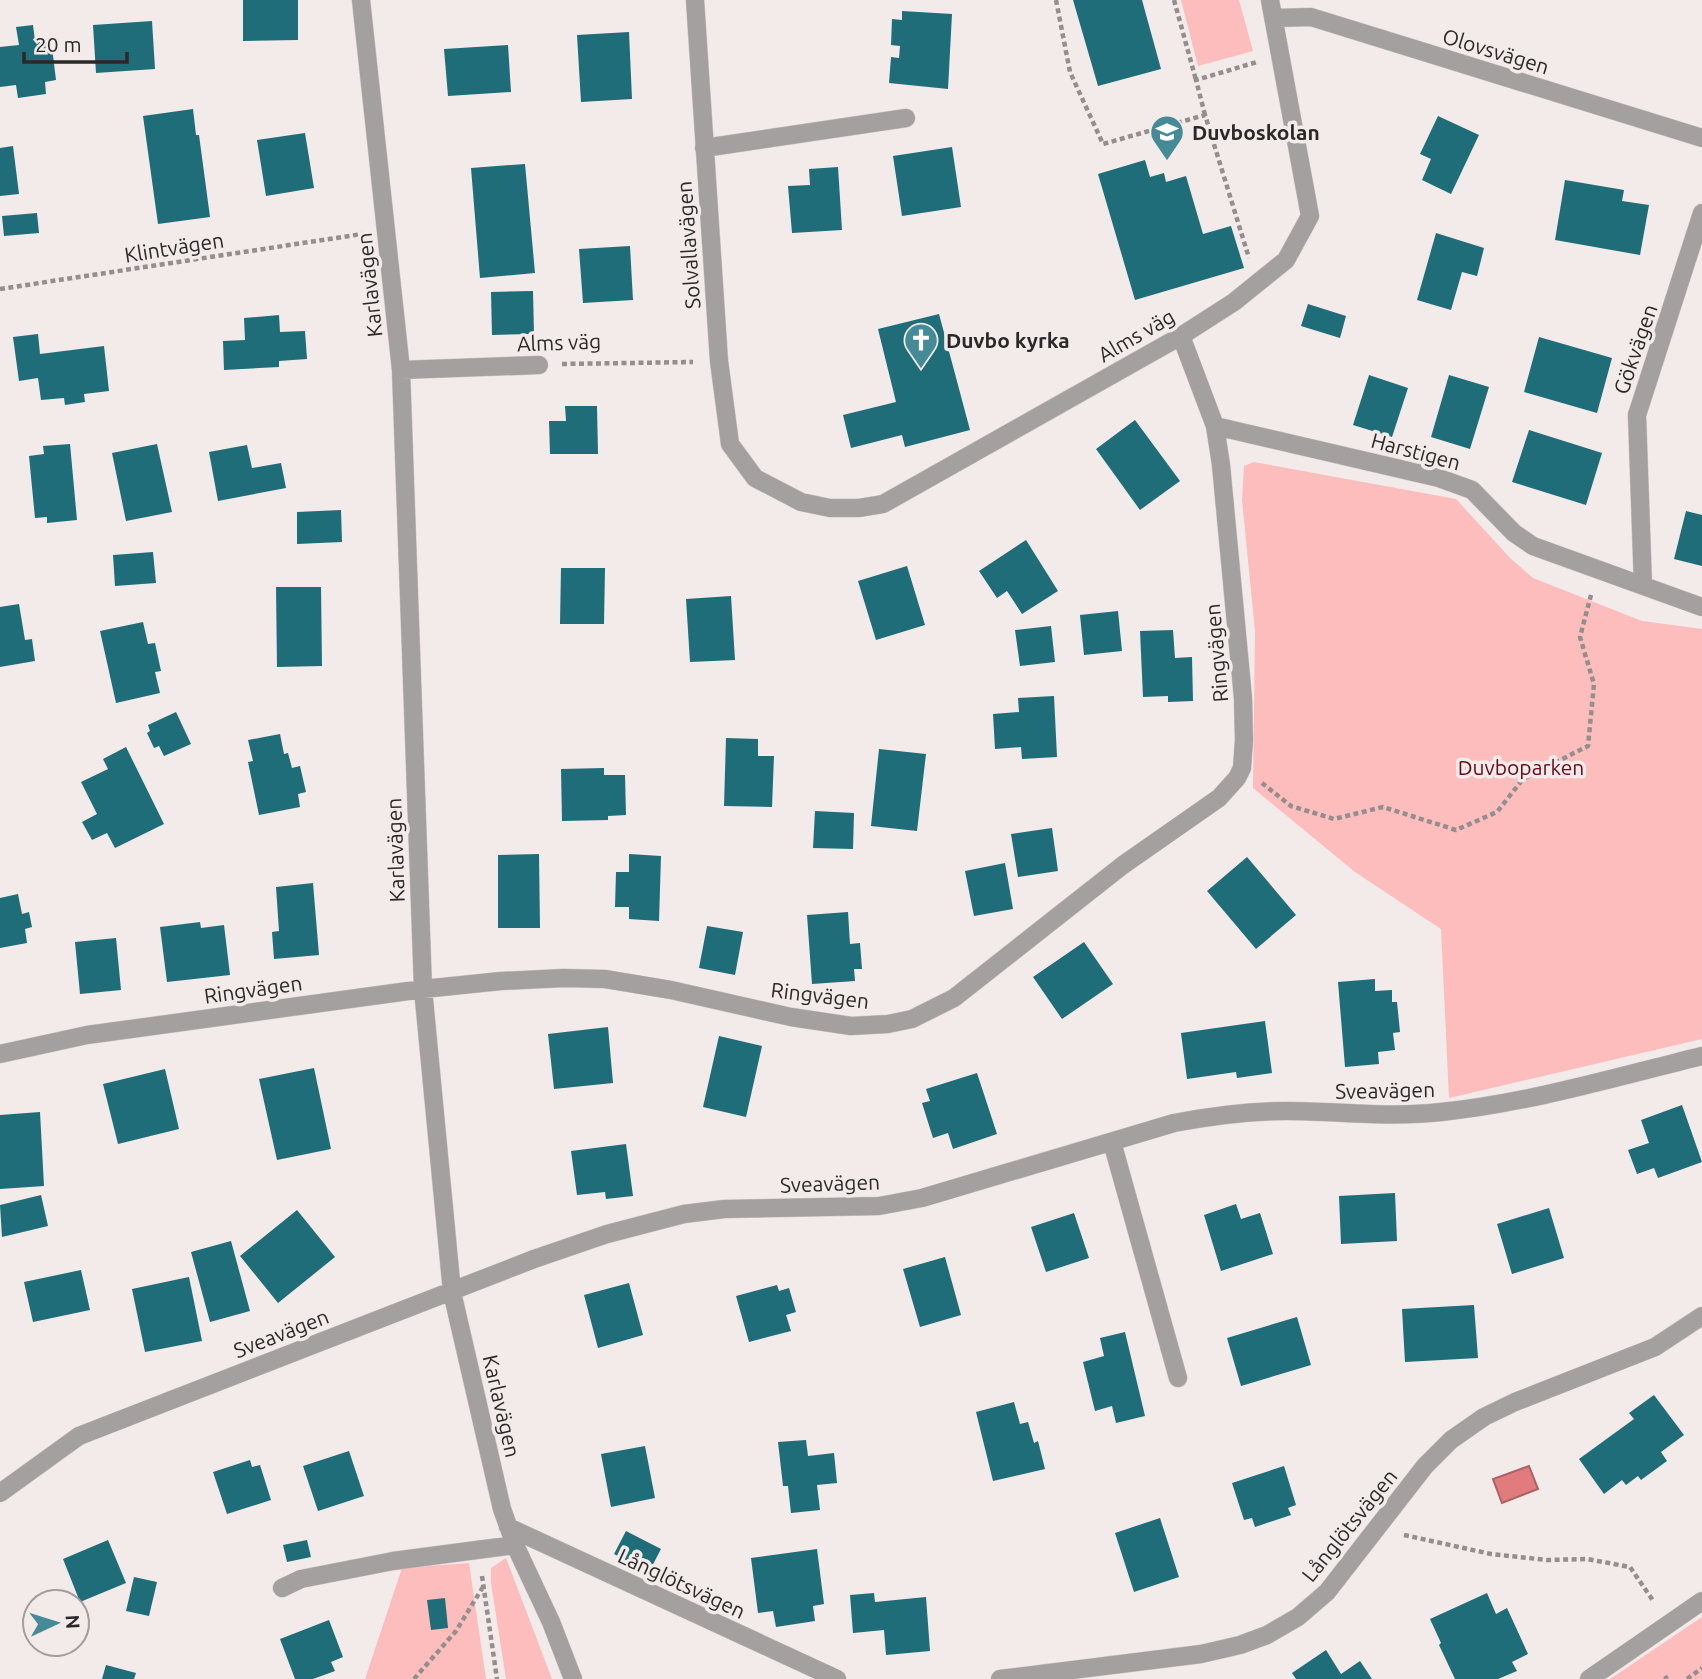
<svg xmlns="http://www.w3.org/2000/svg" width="1702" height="1679" font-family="Ubuntu,sans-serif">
	<rect width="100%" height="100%" fill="#f3eaea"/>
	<path fill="#fcbdbc" d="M1181 0H1239L1253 51 1198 66Z
		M1254 462 1456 499 1510 558 1533 578 1642 621 1702 629V1039L1449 1098 1441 929 1355 872 1253 788 1255 631 1242 500 1244 466Z
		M506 1558 552 1679H506L491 1583V1568Z
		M469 1563 486 1679H365L402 1568Z
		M1702 1617V1679H1610Z"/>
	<path fill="#e17b7e" stroke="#aa6264" stroke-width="2" d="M1529 1466 1538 1489 1502 1503 1493 1479Z"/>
	<path fill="#1e6d79" d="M243 0H298V40L243 41Z
		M1073 0H1142L1161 69 1098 86Z
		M902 11 952 14 948 89 889 83 891 57 899 58 900 46 891 45 892 19 902 20Z
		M152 21 155 69 96 73 93 25Z
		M33 25 35 41 51 39 56 80 45 82 46 94 18 98 16 85 0 87V47L19 45 16 27Z
		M629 32 632 99 581 102 577 35Z
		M508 45 511 92 448 96 444 49Z
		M193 109 196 135H199L210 217 158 224 143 116Z
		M1438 116 1479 135 1451 194 1422 180 1431 159 1420 154Z
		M305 133 314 188 266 196 257 140Z
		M13 146 19 194 0 196V148Z
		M952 147 961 207 902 216 893 156Z
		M1145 160 1150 177 1164 173 1166 182 1186 176 1203 234 1231 226 1244 268 1135 300 1098 174Z
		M525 164 535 273 480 278 471 168Z
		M838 167 842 230 792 233 788 186 810 185 809 169Z
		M1565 180 1624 190 1622 201 1649 205 1640 255 1555 240Z
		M37 213 39 233 4 236 2 216Z
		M1436 233 1484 248 1477 276 1462 272 1451 310 1417 300Z
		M630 246 633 300 583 303 579 249Z
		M533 291 534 334 492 335 491 292Z
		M1308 304 1346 316 1340 338 1301 326Z
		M939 314 970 430 905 447 902 435 851 448 843 415 896 402 878 329Z
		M279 315 280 332 305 331 307 359 279 361V367L224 370 223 341 245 340 244 318Z
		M38 334 40 354 104 346 109 391 84 394 85 402 65 405 64 398 41 400 38 378 19 381 13 337Z
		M1539 337 1612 358 1597 413 1524 392Z
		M1369 375 1408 388 1392 437 1353 425Z
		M1449 375 1489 387 1470 449 1431 437Z
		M565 406H597L598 454H550L549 421H566Z
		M1135 420 1180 481 1140 510 1096 449Z
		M1529 430 1602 453 1586 505 1512 482Z
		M70 444 77 520 47 523V517L35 518 29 456 44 454 43 446Z
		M157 444 172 512 126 521 112 453Z
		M247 445 252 468 281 463 286 488 218 501 209 452Z
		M341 510 342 542 297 544V512Z
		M1686 511 1702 515V566L1674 559Z
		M1026 540 1058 591 1022 614 1007 591 997 598 979 571Z
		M153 552 156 583 115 586 113 555Z
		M907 566 925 625 876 640 858 581Z
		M561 568H605L604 624H560Z
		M276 587H321L322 666 277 667Z
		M731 596 735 660 690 662 686 599Z
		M19 604 25 640 32 639 35 661 0 667V607Z
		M1118 611 1122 651 1084 655 1080 615Z
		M143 622 148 644 155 643 161 671 155 672 160 693 116 703 100 631Z
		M1051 626 1055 662 1020 666 1015 630Z
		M1173 630 1175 658 1192 657 1193 701 1168 702V696L1143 697 1140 631Z
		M1054 696 1057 757 1022 759 1021 747 995 749 993 714 1019 712 1018 698Z
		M176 712 191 744 164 756 159 746 154 748 147 733 150 731 148 725Z
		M280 734 284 754 288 753 292 768 300 766 306 792 298 794 300 807 259 815 248 762 253 761 248 740Z
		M726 738 758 739V756H774L772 807 724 806Z
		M126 747 164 824 115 848 107 833 92 840 82 822 97 814 81 782 108 769 103 759Z
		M879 749 926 754 917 831 871 826Z
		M604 768V775H625L626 815 608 816V820L562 821 561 769Z
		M815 811 854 813 853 849 813 848Z
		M1052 828 1058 871 1018 877 1011 834Z
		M539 854 540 928H498V855Z
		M629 854 661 856 659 921 629 919V907H615L616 872H629Z
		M1247 857 1296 915 1256 949 1207 891Z
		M1005 863 1013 909 974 916 965 871Z
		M313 883 319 955 274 959 272 932 279 931 276 887Z
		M18 894 22 914 29 912 32 927 25 929 27 943 0 948V898Z
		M848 912 850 944 860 943 862 969H854L855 981 812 984 807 915Z
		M200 922 201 928 224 925 230 975 167 982 160 927Z
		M707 926 743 932 735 975 699 968Z
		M116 938 121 990 80 994 75 942Z
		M1084 942 1113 984 1062 1019 1033 977Z
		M1375 979V991L1392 990V1002H1397L1400 1032 1393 1033 1395 1050 1378 1052 1379 1064 1345 1067 1338 982Z
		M1265 1021 1272 1073 1237 1078 1236 1072 1187 1079 1181 1033Z
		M608 1027 613 1083 554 1089 548 1034Z
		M719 1036 762 1046 746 1117 703 1107Z
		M314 1068 331 1149 277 1160 259 1079Z
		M165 1069 179 1129 118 1144 103 1084Z
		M977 1073 997 1134 953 1149 948 1133 933 1138 922 1103 930 1101 926 1089Z
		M1682 1105 1702 1162 1658 1178 1654 1168 1637 1174 1628 1150 1649 1143 1641 1120Z
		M40 1112 44 1186 0 1189V1115Z
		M626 1144 633 1196 606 1199 605 1192 577 1195 571 1151Z
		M1395 1193 1397 1241 1341 1244 1339 1196Z
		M41 1195 48 1226 2 1237 0 1205Z
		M1236 1204 1241 1219 1260 1213 1273 1254 1221 1271 1204 1215Z
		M1549 1208 1564 1258 1512 1274 1497 1224Z
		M297 1210 335 1257 278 1303 240 1256Z
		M1074 1213 1089 1258 1046 1272 1031 1227Z
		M231 1241 250 1311 210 1322 191 1252Z
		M945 1257 961 1315 920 1327 903 1269Z
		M81 1270 90 1310 33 1322 24 1282Z
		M189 1277 202 1341 145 1352 132 1289Z
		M629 1283 643 1335 598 1348 584 1295Z
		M777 1285 779 1291 789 1288 796 1312 786 1315 791 1331 749 1342 736 1296Z
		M1474 1305 1478 1358 1405 1362 1402 1309Z
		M1297 1317 1311 1365 1241 1386 1227 1338Z
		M1125 1332 1145 1416 1116 1423 1112 1406 1095 1411 1083 1362 1104 1356 1100 1338Z
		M1654 1395 1684 1435 1661 1452 1667 1461 1641 1480 1638 1476 1626 1485 1622 1480 1604 1494 1579 1459 1634 1419 1629 1413Z
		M1014 1402 1020 1424 1028 1422 1034 1443 1038 1441 1045 1469 993 1481 976 1412Z
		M806 1440 808 1456 834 1453 837 1483 817 1485 820 1510 791 1513 788 1486H783L778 1442Z
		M645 1446 655 1498 611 1507 601 1454Z
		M349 1451 364 1496 318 1511 303 1466Z
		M250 1460 252 1467 260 1465 271 1500 227 1514 213 1472Z
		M1284 1466 1296 1505 1288 1508 1291 1515 1255 1527 1252 1518 1244 1520 1232 1483Z
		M1160 1518 1179 1577 1134 1592 1115 1533Z
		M626 1531 661 1549 649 1572 614 1554Z
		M108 1540 126 1583 80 1602 63 1559Z
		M307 1540 311 1557 287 1562 283 1545Z
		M817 1549 824 1604 813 1606 815 1621 776 1627 773 1611 758 1613 751 1558Z
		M134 1577 157 1582 149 1616 126 1611Z
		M874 1593 875 1602 926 1597 930 1651 886 1655 884 1630 853 1633 850 1595Z
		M1487 1593 1496 1614 1507 1608 1528 1654 1512 1662 1517 1671 1498 1679H1455L1439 1645 1441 1643 1430 1619Z
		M445 1598 448 1628 431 1630 427 1600Z
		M329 1620 343 1657 331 1662 335 1671 313 1679H295L280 1639Z
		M1326 1650 1341 1674 1360 1661 1372 1679H1296L1292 1673Z
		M106 1665 136 1673 134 1679H102Z"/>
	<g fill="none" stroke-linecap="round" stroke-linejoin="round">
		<g stroke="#cfc7c7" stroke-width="19">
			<path id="minor" d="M361 0 401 370 423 989 452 1292 502 1509 515 1545 551 1622 573 1679
				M695 0 719 361 730 444 755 478 801 502 830 508H859L883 504 1181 336 1234 302 1286 260 1310 216 1270 0
				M1275 18 1311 17 1702 138
				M704 148 906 118
				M401 370 539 365
				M1215 426 1439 478 1472 490 1514 533 1533 546 1702 607
				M1643 586 1637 415 1702 213
				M0 1054 87 1035 423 989 501 981 564 978 605 979 671 990 791 1017 851 1026 888 1024 912 1019 954 998 1123 865 1219 798 1237 778 1242 768 1244 740 1243 698 1221 465 1215 426 1181 336
				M1112 1142 1178 1378
				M0 1493 79 1436 534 1259 607 1234 684 1214 724 1209 879 1206 922 1198 1174 1123C1211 1116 1248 1111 1286 1111 1338 1111 1389 1118 1441 1112 1529 1103 1616 1077 1702 1056
				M508 1527 837 1679
				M282 1588 301 1579 393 1561 515 1545
				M1000 1679 1201 1654 1240 1645 1267 1635 1298 1617 1327 1592 1425 1466 1451 1440 1484 1417 1515 1402 1655 1347 1702 1316
				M1589 1679 1702 1601"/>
		</g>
		<path stroke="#948e8e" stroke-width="4.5" stroke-dasharray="5 3.5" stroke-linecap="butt" d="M1056 0 1070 72 1103 144 1205 115 1249 258
			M1174 0 1196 80
			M1205 115 1196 80 1257 62
			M0 289 362 234
			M562 364 693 362
			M1262 783 1291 806 1334 819 1383 807 1456 830 1497 812 1523 779 1588 746 1594 684 1580 637 1591 595
			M1404 1535 1491 1554 1547 1560 1587 1559 1630 1567 1654 1602
			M482 1576 497 1679
			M1665 1676 1667 1679
			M414 1679 456 1631 483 1587
			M1687 1679 1702 1668"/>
		<use href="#minor" stroke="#a4a0a0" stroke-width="18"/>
	</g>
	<defs>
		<g id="school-pin" transform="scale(1.75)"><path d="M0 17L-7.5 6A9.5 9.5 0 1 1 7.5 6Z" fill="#458b97" stroke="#f3eaea"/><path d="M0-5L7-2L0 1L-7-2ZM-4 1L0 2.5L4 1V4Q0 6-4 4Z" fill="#fff"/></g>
		<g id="church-pin" transform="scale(1.75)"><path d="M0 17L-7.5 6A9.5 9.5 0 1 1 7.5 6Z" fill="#458b97" stroke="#f3eaea"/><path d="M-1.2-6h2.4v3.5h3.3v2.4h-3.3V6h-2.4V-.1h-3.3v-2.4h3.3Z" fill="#fff"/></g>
	</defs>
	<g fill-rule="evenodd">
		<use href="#school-pin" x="1167" y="132"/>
		<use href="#church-pin" x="921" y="340"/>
	</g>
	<g text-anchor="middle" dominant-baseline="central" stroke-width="7" stroke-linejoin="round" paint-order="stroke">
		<g font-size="21" fill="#2b2828" stroke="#f3eaea">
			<text transform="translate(1496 51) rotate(17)">Olovsvägen</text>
			<text transform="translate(688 245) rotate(-94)">Solvallavägen</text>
			<text transform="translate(174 247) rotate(-9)">Klintvägen</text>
			<text transform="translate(369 285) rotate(-96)">Karlavägen</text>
			<text transform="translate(1136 335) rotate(-30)">Alms väg</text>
			<text transform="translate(559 342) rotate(-2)">Alms väg</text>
			<text transform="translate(1635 349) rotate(-71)">Gökvägen</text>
			<text transform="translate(1416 451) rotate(15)">Harstigen</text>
			<text transform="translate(1216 653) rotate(-95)">Ringvägen</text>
			<text transform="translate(395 850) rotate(-92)">Karlavägen</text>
			<text transform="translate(253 989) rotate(-8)">Ringvägen</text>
			<text transform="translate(820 995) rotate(7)">Ringvägen</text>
			<text transform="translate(1385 1090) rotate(-1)">Sveavägen</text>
			<text transform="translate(830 1183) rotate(-2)">Sveavägen</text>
			<text transform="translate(281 1333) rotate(-21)">Sveavägen</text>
			<text transform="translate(502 1406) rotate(77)">Karlavägen</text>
			<text transform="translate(1349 1525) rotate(-51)">Långlötsvägen</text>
			<text transform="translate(682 1583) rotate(25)">Långlötsvägen</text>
		</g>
		<g font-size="21" font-weight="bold" fill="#2b2828" stroke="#f3eaea" text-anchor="start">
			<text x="1192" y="132">Duvboskolan</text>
			<text x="946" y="340">Duvbo kyrka</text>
		</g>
		<g font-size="21" fill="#67081a" stroke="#f3eaea">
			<text x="1521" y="767">Duvboparken</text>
		</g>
	</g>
	<g transform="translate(56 1623) rotate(86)"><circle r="33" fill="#f3eaea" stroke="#a39c9c" stroke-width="2"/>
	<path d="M0-5L12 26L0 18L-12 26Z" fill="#458b97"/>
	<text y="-10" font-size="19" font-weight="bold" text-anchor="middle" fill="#2b2828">N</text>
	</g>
	<path d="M24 52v10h103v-10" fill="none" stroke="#2b2828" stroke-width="3.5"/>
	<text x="35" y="52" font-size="21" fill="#2b2828" stroke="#f3eaea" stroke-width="5" paint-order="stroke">20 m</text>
</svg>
